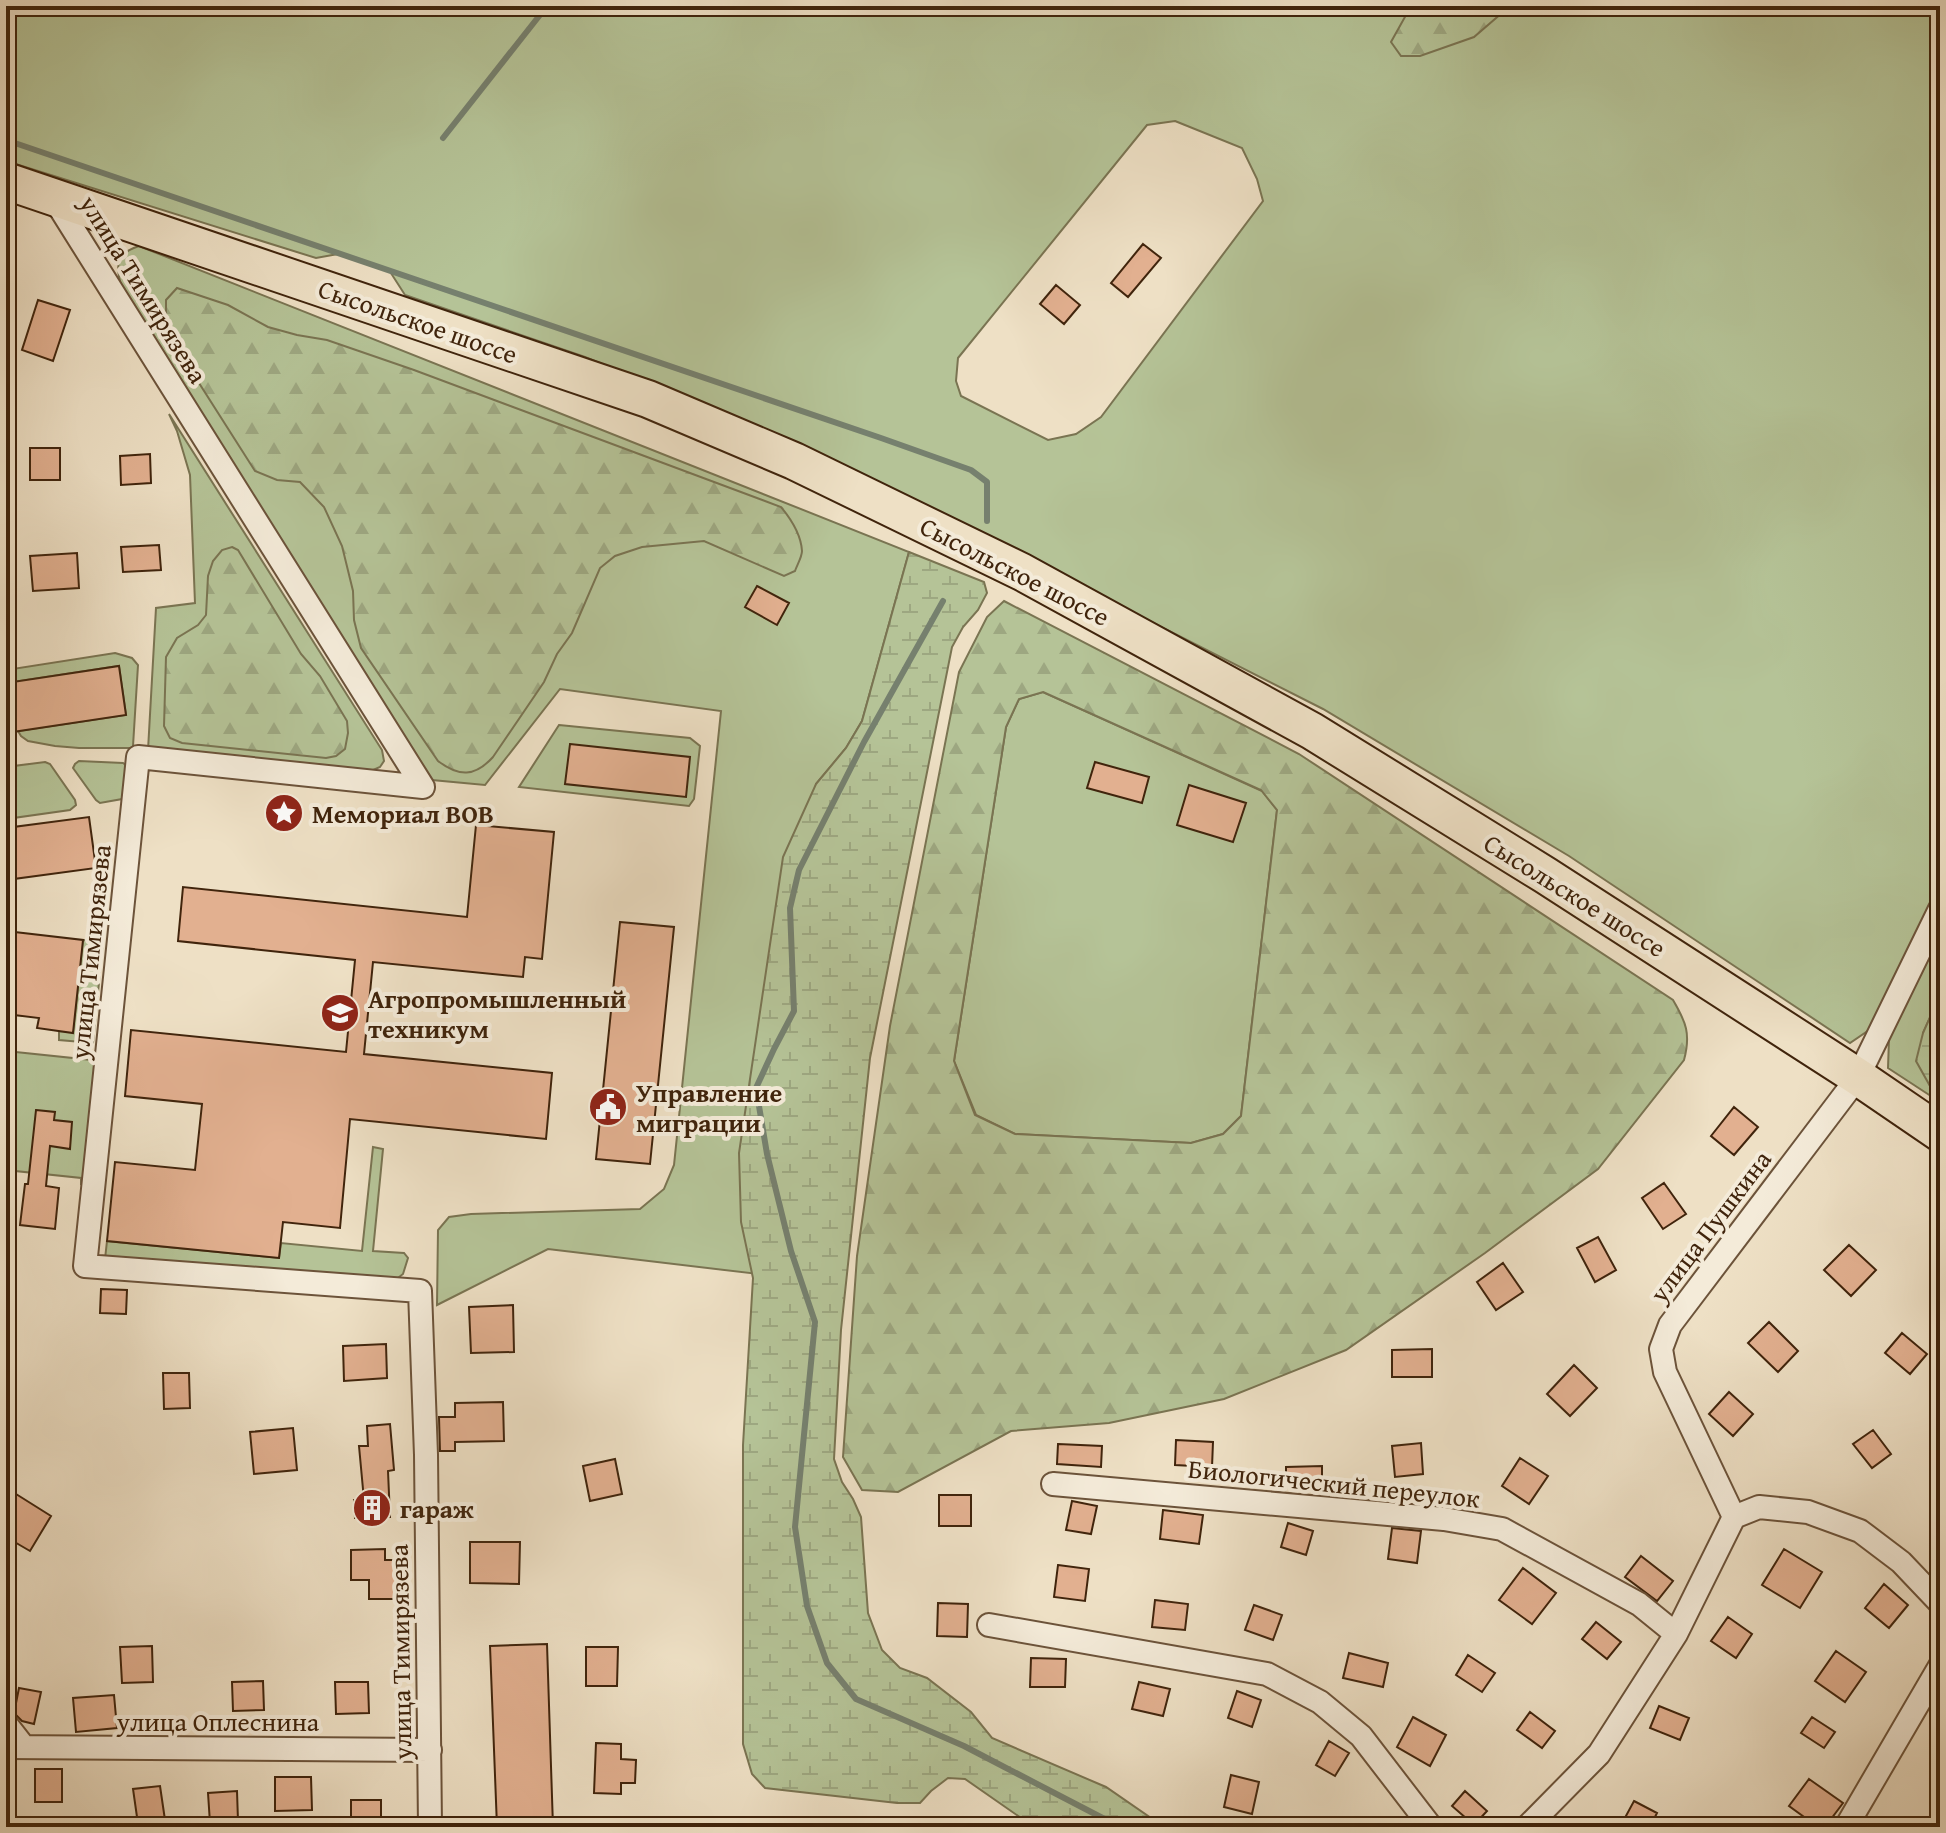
<svg xmlns="http://www.w3.org/2000/svg" width="1946" height="1833" font-family="'Gentium Book Plus',serif">
	<defs>
		<pattern id="forest-firs" width="22" height="20" patternUnits="userSpaceOnUse" patternTransform="scale(2)"><rect width="22" height="20" fill="#b5c397"/><path d="M5 1l3.5 6h-7zM16 11l3.5 6h-7z" fill="#9da781"/></pattern>
		<pattern id="wetland-marsh" width="20" height="14" patternUnits="userSpaceOnUse" patternTransform="scale(2)"><rect width="20" height="14" fill="#b5c397"/><path d="M1 5h8M5 5V1M11 12h8M15 12V8" fill="none" stroke="#9da781"/></pattern>
	</defs>
	<rect width="100%" height="100%" fill="#eee0c5"/>
	<filter id="stains"><feTurbulence type="fractalNoise" baseFrequency=".0025" numOctaves="4"/><feColorMatrix values="0 0 0 0 .2 0 0 0 0 .09 0 0 0 0 .02 0 0 0 .5 -.17"/></filter>
	<radialGradient id="worn" r=".72"><stop offset=".6" stop-color="#630" stop-opacity="0"/><stop offset="1" stop-color="#630" stop-opacity=".3"/></radialGradient>
	<path fill="#b5c397" stroke="#7a7452" stroke-width="2" fill-rule="evenodd" d="M6 6H1940V883L1869 1030 1850 1043 1569 856 1323 709 803 445 585 357 405 295 389 270 338 254 316 258 6 161ZM1175 121 1242 148 1257 179 1263 201 1101 417 1076 434 1048 440 961 396 956 381 958 358 1147 125Z
		M139 246 909 552 862 721 846 748 816 784 758 1274 548 1249 437 1305 438 1230 449 1217 471 1214 640 1209 664 1189 674 1165 721 711 560 689 485 785 432 780 121 285C115 264 117 253 139 246Z
		M169 414 382 750 384 761 380 767 371 771 148 750 156 608 195 603 190 475 177 431Z
		M115 653 132 658 138 665 133 746 131 748H79L55 746 28 741 21 736 18 731 126 715 119 666 6 683V670Z
		M1043 692 1262 791 1277 810 1241 1116 1223 1134 1191 1143 1015 1134 976 1115 954 1061 1006 727 1019 699Z
		M559 725 690 738 700 746 694 799 689 806 519 787Z
		M79 761 123 763 127 766 124 795 122 799 100 803 96 800 73 768 75 764Z
		M45 762 50 764 75 800 76 805 70 810 6 819V767Z
		M1940 935V995L1923 1033 1930 1086 1940 1093V1102L1888 1068 1889 1039Z
		M83 940 103 942 93 1043 59 1040V1031L73 1032Z
		M6 1051 101 1061 89 1185 81 1184V1178L6 1170Z
		M373 1147 383 1149 373 1251 404 1253 408 1258 403 1274 394 1281 105 1259 107 1241 279 1258 281 1243 362 1251Z"/>
	<path fill="url(#forest-firs)" stroke="#7a7452" stroke-width="2" fill-rule="evenodd" d="M1414 6H1510L1474 37 1420 56H1401L1391 42 1406 15Z
		M177 288 228 305 268 327 297 335 327 340 414 370 781 507C791 519 801 534 802 551 802 557 797 565 795 571L784 576 704 541 642 547 615 556 600 568 572 633 557 654 544 682 493 757C475 777 459 777 438 761L361 648 354 620 353 591 342 546 324 507 300 482 277 480 255 471 171 339 166 321V300Z
		M232 547 238 550 301 654 320 676 347 721 348 733 345 749 336 756 326 758 182 743 170 738 164 726 166 657 177 638 198 625 206 615 208 576 213 561 222 550Z
		M1004 601 1299 754 1673 1000C1686 1022 1691 1034 1684 1060L1598 1169 1485 1253 1346 1350 1224 1399 1109 1423 1011 1431 898 1492 862 1490 843 1457 857 1256 890 1026 959 672 987 617ZM1043 692 1261 790 1277 810 1241 1116 1223 1134 1191 1143 1015 1134 975 1115 954 1061 1006 727 1019 699Z"/>
	<path fill="url(#wetland-marsh)" stroke="#7a7452" stroke-width="2" d="M909 552 984 582 987 593 978 610 963 627 952 647 870 1058 841 1330 834 1459 842 1482 853 1499 861 1517 868 1613 882 1650 900 1668 927 1678 971 1712 992 1738 1106 1787 1164 1827H1034L965 1779 948 1778 931 1791 920 1803H897L765 1788 752 1774 743 1744V1445L753 1278 741 1222 739 1153 783 857 816 784 846 748 862 721Z
		M1940 995V1093L1930 1086 1916 1061 1923 1033Z"/>
	<g fill="none" stroke-linecap="round" stroke-linejoin="round">
		<path stroke="#76806e" stroke-width="6" d="M443 138 547 6
			M6 140 881 438 971 470 987 482V521
			M943 601 864 742 799 870 790 908 794 1011 774 1049 756 1088 767 1154 791 1251 815 1322 795 1527 807 1606 827 1663 856 1699 964 1746 1120 1827"/>
	</g>
	<path fill="#e2b090" stroke="#40240c" stroke-width="2" d="M1143 244 1161 258 1128 297 1111 283Z
		M1056 285 1080 305 1064 324 1040 304Z
		M38 300 70 310 53 361 22 350Z
		M30 448H60V480H30Z
		M150 454 151 483 121 485 120 456Z
		M159 545 161 570 123 572 121 547Z
		M77 553 79 588 33 591 30 556Z
		M757 586 789 603 777 625 745 607Z
		M119 666 126 715 6 733V683Z
		M570 744 690 757 686 797 565 784Z
		M1095 762 1149 777 1142 803 1087 788Z
		M1189 785 1246 803 1233 842 1177 825Z
		M89 817 96 868 6 880V828Z
		M476 825 554 832 542 959 525 957 523 977 373 962 364 1054 552 1073 546 1139 350 1119 340 1228 283 1222 279 1258 107 1241 115 1162 195 1170 202 1104 125 1096 131 1030 346 1052 355 960 178 941 183 887 467 917Z
		M620 922 674 927 650 1164 596 1159Z
		M6 931 83 940 73 1033 37 1028 39 1018 6 1014Z
		M1734 1107 1758 1127 1734 1155 1711 1136Z
		M36 1110 55 1112 54 1120 72 1122 70 1149 50 1146 46 1186 59 1188 55 1229 20 1225 25 1184H28Z
		M1664 1183 1686 1214 1663 1229 1642 1198Z
		M1598 1237 1616 1270 1595 1282 1577 1248Z
		M1849 1245 1876 1270 1851 1296 1824 1270Z
		M1503 1263 1523 1292 1496 1310 1477 1282Z
		M101 1289 127 1290 126 1314 100 1313Z
		M513 1305 514 1352 471 1353 469 1307Z
		M1769 1322 1798 1351 1778 1372 1748 1343Z
		M1902 1333 1927 1354 1910 1374 1885 1353Z
		M386 1344 387 1378 344 1381 343 1346Z
		M1432 1349V1377H1392V1350Z
		M1574 1365 1597 1388 1570 1416 1547 1394Z
		M163 1373H189L190 1408 164 1409Z
		M1729 1392 1753 1414 1733 1436 1709 1414Z
		M503 1402 504 1441 455 1442V1451H440L439 1417H455V1403Z
		M390 1424 394 1470 388 1471 390 1517 355 1518 354 1500H364L359 1446H368L367 1426Z
		M293 1428 297 1470 254 1474 250 1432Z
		M1873 1430 1891 1454 1872 1468 1853 1444Z
		M1176 1440 1213 1442 1212 1467 1175 1465Z
		M1421 1443 1423 1474 1395 1477 1392 1446Z
		M1058 1444 1102 1446 1101 1467 1057 1464Z
		M1520 1458 1548 1476 1529 1504 1502 1486Z
		M615 1459 622 1494 590 1501 583 1466Z
		M1322 1466V1484L1286 1485V1467Z
		M16 1494 51 1516 30 1551 6 1537V1510Z
		M939 1495H971V1526H939Z
		M1072 1501 1097 1506 1091 1534 1066 1530Z
		M1163 1510 1203 1515 1199 1544 1160 1539Z
		M1288 1523 1313 1531 1306 1555 1281 1547Z
		M1392 1528 1421 1531 1417 1563 1388 1559Z
		M470 1542H520L519 1584 470 1583Z
		M385 1549V1560H406V1599H369V1580H351V1550Z
		M1784 1549 1822 1572 1800 1608 1762 1585Z
		M1641 1556 1673 1581 1657 1601 1625 1577Z
		M1058 1565 1089 1569 1085 1601 1054 1597Z
		M1523 1568 1556 1593 1532 1624 1499 1600Z
		M1884 1584 1908 1605 1889 1628 1865 1608Z
		M1155 1600 1188 1604 1185 1630 1152 1627Z
		M938 1603 968 1604 967 1637 937 1636Z
		M1254 1605 1282 1615 1273 1640 1245 1630Z
		M1728 1617 1752 1634 1736 1658 1711 1641Z
		M1596 1622 1621 1642 1607 1659 1582 1639Z
		M547 1644 553 1827H497L490 1646Z
		M152 1646 153 1682 122 1683 120 1647Z
		M586 1647H618L617 1686H586Z
		M1836 1651 1866 1672 1845 1702 1815 1681Z
		M1349 1653 1388 1663 1383 1687 1343 1678Z
		M1468 1655 1495 1673 1482 1692 1456 1675Z
		M1031 1658 1066 1659 1065 1687H1030Z
		M263 1681 264 1710 233 1711 232 1682Z
		M335 1682H368L369 1713 336 1714Z
		M1139 1682 1170 1689 1163 1716 1132 1709Z
		M19 1688 41 1692 34 1724 22 1721 14 1713Z
		M1237 1691 1261 1700 1252 1727 1228 1718Z
		M114 1695 117 1728 76 1732 73 1698Z
		M1659 1706 1689 1718 1680 1740 1650 1728Z
		M1530 1712 1555 1731 1542 1748 1517 1730Z
		M1413 1717 1446 1735 1430 1766 1397 1747Z
		M1812 1717 1835 1732 1824 1748 1801 1733Z
		M1329 1741 1349 1753 1335 1776 1316 1765Z
		M596 1743 621 1744V1759L636 1760 635 1783H621V1794L594 1793Z
		M35 1769H62V1802H35Z
		M1231 1775 1259 1782 1252 1814 1224 1807Z
		M275 1777H311L312 1810 275 1811Z
		M1809 1779 1843 1803 1825 1827H1818L1789 1806Z
		M160 1786 165 1820 138 1824 133 1789Z
		M237 1791 238 1821 210 1823 208 1793Z
		M1465 1791 1487 1811 1474 1825 1452 1806Z
		M351 1800H381V1827H351Z
		M1634 1801 1657 1813 1650 1827H1620Z"/>
	<g fill="none" stroke-linecap="round" stroke-linejoin="round">
		<g stroke="#6c533a" stroke-width="26">
			<path id="minor" d="M53 197 423 787
				M423 787 138 757 85 1266 420 1291 426 1455 430 1827
				M1053 1484 1444 1519 1502 1529 1639 1604 1676 1634
				M1734 1517 1759 1507 1808 1512 1860 1531 1901 1562 1940 1603
				M989 1625 1267 1674 1320 1702 1361 1736 1431 1827
				M6 1724 24 1747
				M6 1747 430 1750
				M1527 1827 1599 1754 1676 1634 1734 1517 1665 1372 1661 1349 1670 1325 1858 1077 1940 909
				M1846 1827 1940 1666"/>
		</g>
		<g stroke="#40240c" stroke-width="40">
			<path id="trunk" d="M6 181 648 399 794 461 1022 572 1312 731 1545 875 1858 1077 1940 1133"/>
		</g>
		<use href="#minor" stroke="#f4ebd9" stroke-width="22"/>
		<use href="#trunk" stroke="#eee0c5" stroke-width="36"/>
	</g>
	<defs>
		<g id="sight-disc" transform="scale(2)"><circle r="9.5" fill="#8f2418" stroke="#f4ebd9"/><path d="M0-6L1.8-2.2L6-1.7L2.9 1.2L3.7 5.4L0 3.3L-3.7 5.4L-2.9 1.2L-6-1.7L-1.8-2.2Z" fill="#fff"/></g>
		<g id="university-disc" transform="scale(2)"><circle r="9.5" fill="#8f2418" stroke="#f4ebd9"/><path d="M0-5L7-2L0 1L-7-2ZM-4 1L0 2.5L4 1V4Q0 6-4 4Z" fill="#fff"/></g>
		<g id="civic-disc" transform="scale(2)"><circle r="9.5" fill="#8f2418" stroke="#f4ebd9"/><path d="M-.6-6.5H3V-4.5H.6V-3L4-1V1h2V6H-6V1h2V-1L-.6-3ZM-1.2 2.5V6h2.4V2.5Z" fill="#fff"/></g>
		<g id="building-disc" transform="scale(2)"><circle r="9.5" fill="#8f2418" stroke="#f4ebd9"/><path d="M-4-6H4V6H1V3H-1V6H-4ZM-2.5-4.3h1.7v1.8h-1.7ZM.8-4.3h1.7v1.8H.8ZM-2.5-1h1.7V.8h-1.7ZM.8-1h1.7V.8H.8Z" fill="#fff"/></g>
	</defs>
	<g fill-rule="evenodd">
		<use href="#sight-disc" x="284" y="813"/>
		<use href="#university-disc" x="340" y="1013"/>
		<use href="#civic-disc" x="608" y="1107"/>
		<use href="#building-disc" x="372" y="1508"/>
	</g>
	<g text-anchor="middle" dominant-baseline="central" stroke-width="8" stroke-linejoin="round" paint-order="stroke">
		<g font-size="26" fill="#40240c" stroke="#f4ebd9">
			<text transform="translate(144 289) rotate(58)">улица Тимирязева</text>
			<text transform="translate(418 321) rotate(19)">Сысольское шоссе</text>
			<text transform="translate(1015 571) rotate(27)">Сысольское шоссе</text>
			<text transform="translate(1575 895) rotate(32)">Сысольское шоссе</text>
			<text transform="translate(90 952) rotate(-84)">улица Тимирязева</text>
			<text transform="translate(1710 1226) rotate(-53)">улица Пушкина</text>
			<text transform="translate(1334 1483) rotate(6)">Биологический переулок</text>
			<text transform="translate(400 1652) rotate(-91)">улица Тимирязева</text>
			<text x="218" y="1721">улица Оплеснина</text>
		</g>
		<g font-size="26" font-weight="bold" fill="#40240c" stroke="#f4ebd9" text-anchor="start">
			<text x="312" y="813">Мемориал ВОВ</text>
			<text x="368" y="998">Агропромышленный<tspan x="368" dy="30">техникум</tspan></text>
			<text x="636" y="1092">Управление<tspan x="636" dy="30">миграции</tspan></text>
			<text x="400" y="1508">гараж</text>
		</g>
	</g>
	<rect width="1946" height="1833" fill="none" stroke="#eee0c5" stroke-width="32"/>
	<rect x="8" y="8" width="1930" height="1817" fill="none" stroke="#40240c" stroke-width="4"/>
	<rect x="16" y="16" width="1914" height="1801" fill="none" stroke="#40240c" stroke-width="2"/>
	<rect width="100%" height="100%" filter="url(#stains)"/>
	<rect width="100%" height="100%" fill="url(#worn)"/>
</svg>
